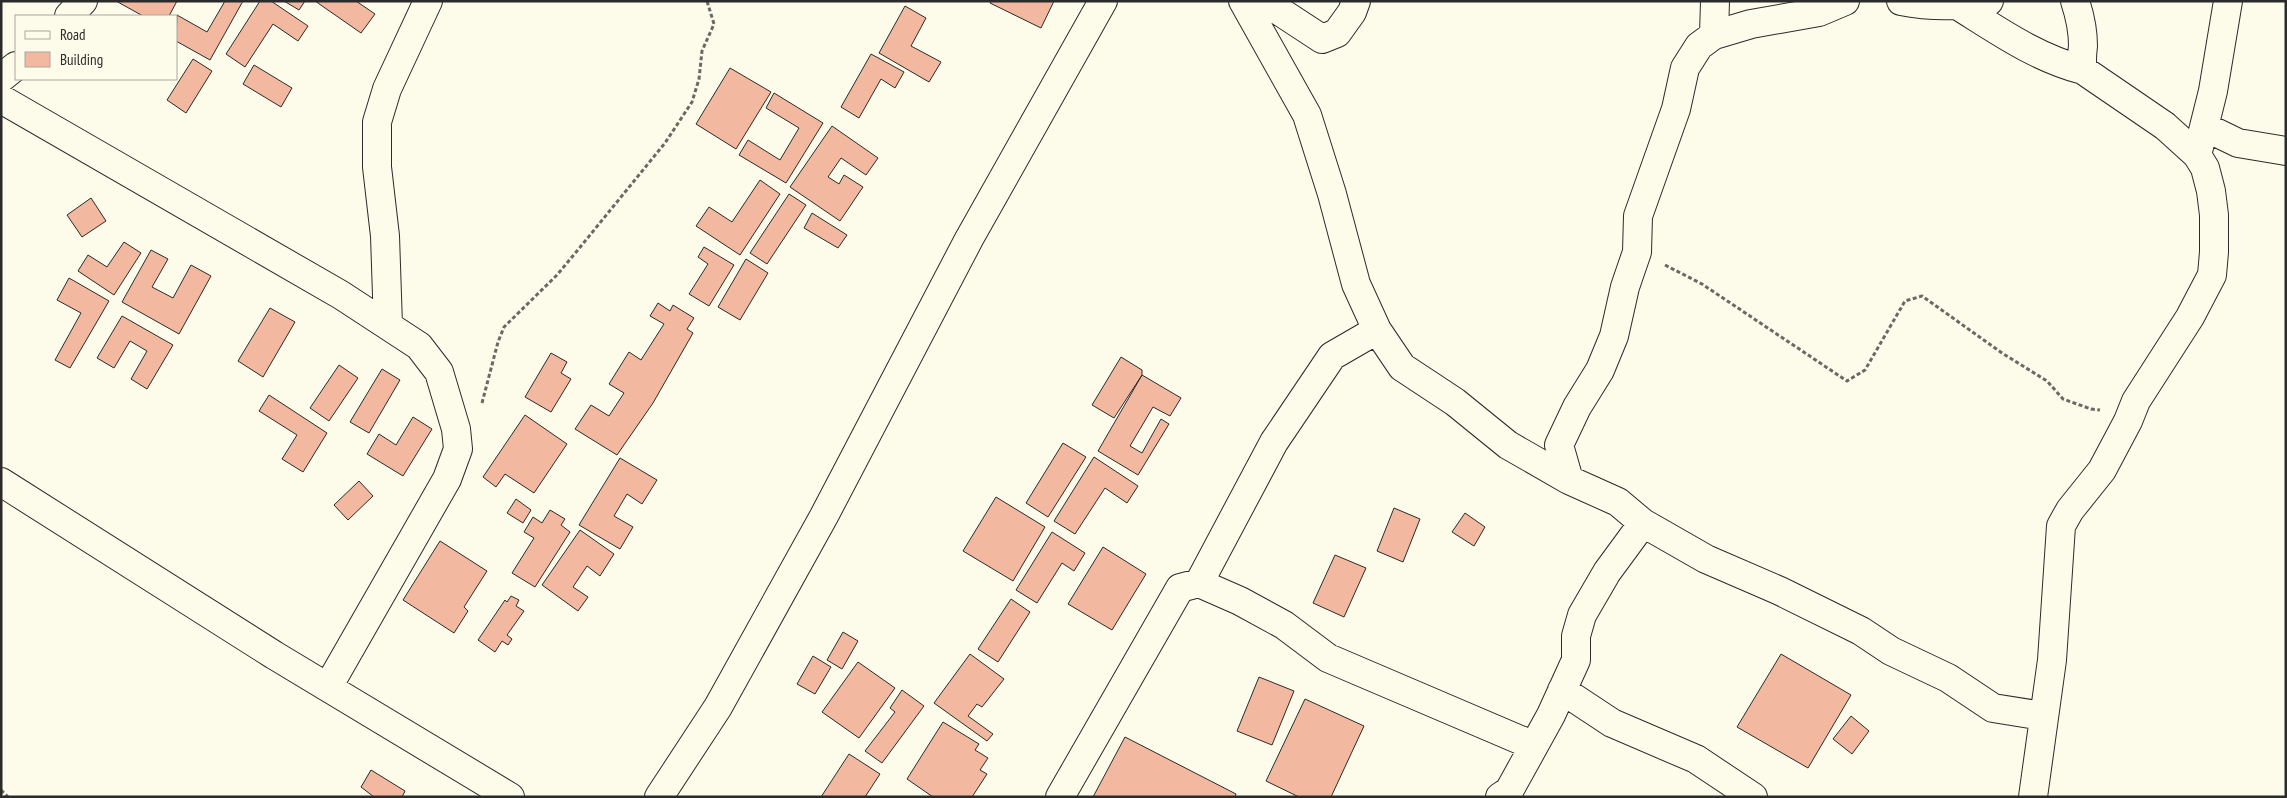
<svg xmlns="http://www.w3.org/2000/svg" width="2287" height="798" font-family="'PT Sans Narrow',sans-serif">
	<rect width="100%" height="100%" fill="#fdfbea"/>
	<path fill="#f2b8a0" stroke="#2b2b2b" d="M116 1H177L169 16H143Z
		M225 1H243L210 60 176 41 177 15 207 32Z
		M260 1H271L308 26 298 41 273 24 245 67 226 54Z
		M284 1H305L299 10Z
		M315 1H356L375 14 361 33Z
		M991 1H1054L1041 28 990 3Z
		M905 6 926 18 911 46 941 62 929 82 879 53Z
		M871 54 904 72 895 88 881 79 859 118 841 107Z
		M193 59 212 71 186 113 167 100Z
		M254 65 292 88 281 107 243 84Z
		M730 68 771 92 736 149 696 124Z
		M774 93 823 123 786 183 739 155 748 140 780 160 799 128 766 108Z
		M832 126 878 158 866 175 841 158 828 177 839 184 844 175 863 187 840 221 790 187Z
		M760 180 780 194 740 255 696 226 709 207 732 222Z
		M789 194 806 205 767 264 750 253Z
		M91 198 106 221 82 237 67 215Z
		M812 213 847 235 838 248 804 228Z
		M124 242 141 253 114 295 78 271 88 255 107 267Z
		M704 247 734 265 709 306 689 294 708 264 698 257Z
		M151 250 168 259 152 287 173 298 191 265 211 276 179 334 122 302Z
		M746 259 768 273 740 320 718 307Z
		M69 278 109 301 70 368 55 360 81 313 57 300Z
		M658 303 670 311 673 305 694 318 687 329 693 333 653 403 617 455 575 429 591 405 609 416 624 393 609 384 629 352 641 360 664 324 650 316Z
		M270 308 295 322 263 377 238 361Z
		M122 316 173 345 147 389 131 379 147 351 130 341 114 368 97 358Z
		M551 353 567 362 561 373 571 379 551 412 525 397Z
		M1121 357 1142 370V375L1114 418 1092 405Z
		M339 365 358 378 329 421 310 408Z
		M382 369 400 380 369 433 350 422Z
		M1142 375 1181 398 1170 416 1153 407 1130 446 1142 453 1161 419 1169 424 1138 475 1098 451Z
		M269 395 327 433 303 472 282 459 297 435 259 411Z
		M525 415 567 444 534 493 505 474 496 487 483 477Z
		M413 417 432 429 403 476 367 454 379 434 396 445Z
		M1063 443 1086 457 1048 517 1026 503Z
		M1094 457 1138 486 1127 503 1105 488 1075 534 1054 521Z
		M620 458 657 480 642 504 627 494 614 516 633 527 620 549 579 525Z
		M359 481 373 496 348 520 334 505Z
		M996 497 1045 527 1013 581 963 551Z
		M516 499 531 510 523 523 507 513Z
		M1394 508 1420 519 1403 562 1377 551Z
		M550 510 565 519 561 525 570 532 535 587 512 573 534 538 524 532 533 517 542 523Z
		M1465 513 1485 527 1474 546 1452 532Z
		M580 530 614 554 600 576 587 566 573 587 588 597 578 611 542 585Z
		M1052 532 1085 553 1074 571 1062 563 1037 603 1016 590Z
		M440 541 487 571 464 607 468 611 454 633 403 600Z
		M1103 547 1146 574 1112 630 1068 604Z
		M1335 555 1366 568 1344 617 1313 603Z
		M511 596 519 600 516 606 524 611 507 635 512 639 508 645 502 641 495 652 478 640 505 600 507 602Z
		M1011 599 1030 612 998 662 978 649Z
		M843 632 858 641 842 669 827 660Z
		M970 654 1004 679 982 707 977 704 968 716 993 734 987 741 934 703Z
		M1781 654 1851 695 1808 768 1737 727Z
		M813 656 831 667 815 694 797 684Z
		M858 662 895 688 859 738 822 712Z
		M1259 677 1294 691 1272 745 1237 731Z
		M902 690 924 706 882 763 865 751 895 712 890 708Z
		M1305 699 1364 726 1331 797H1299L1266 781Z
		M1851 716 1869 731 1852 754 1833 739Z
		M943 722 979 744 975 750 988 758 980 770 987 774 972 797H933L907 779Z
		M1125 737 1236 794 1235 797H1093Z
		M849 754 880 774 865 797H821Z
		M371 770 405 791 402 797H374L361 787Z"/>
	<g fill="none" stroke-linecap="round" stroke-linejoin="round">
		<g stroke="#2b2b2b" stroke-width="30">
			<path id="street" d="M1243 1 1307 115 1332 194 1356 284 1377 330 1402 367 1455 402 1508 445 1569 480 1618 502 1643 523 1706 559 1780 591 1861 631 1891 651 1948 678 1993 708 2043 716
				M1264 1 1322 39 1337 33 1352 12 1356 1
				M1901 1C1932 7 1958 7 1989 1
				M1960 7C2000 32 2037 58 2083 70
				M69 16 83 1
				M1714 35 1715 1
				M1 78 16 66
				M1 99 341 295 419 346 439 372 456 429 458 449 447 479 328 687
				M2205 127 2238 143 2286 151
				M2197 155 2213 91 2228 1
				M388 325 385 236 377 167V122L387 89 428 1
				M1569 480 1559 445 1577 407 1600 370 1614 336 1625 287 1637 252 1638 216 1676 109 1685 68 1699 46 1714 35 1751 24 1819 12 1845 1
				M1 482 274 655 510 797
				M1199 583 1274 442 1332 356 1377 330
				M1562 690 1612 723 1696 759 1753 797
				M659 797 718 707 824 516 969 239 1103 1
				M1060 797 1180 588 1199 583 1240 601 1284 625 1328 658 1532 745
				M1500 797 1509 791 1551 715 1576 660V636L1582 615 1607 572 1643 523
				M2033 797 2052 660 2061 526 2070 510 2102 470 2128 421 2136 401 2190 317 2212 275 2214 252V215L2211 191 2205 168 2197 155 2165 126 2083 70C2081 61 2082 55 2083 46 2083 31 2080 16 2075 1"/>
		</g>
		<path stroke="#6a6964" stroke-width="3" stroke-dasharray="4 2.5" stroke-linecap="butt" d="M1665 265 1702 284 1847 381 1865 370 1905 301 1922 296 2002 353 2047 381 2063 399 2091 409 2100 410
			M482 403 498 342 504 327 557 275 577 251 665 143 692 102 699 79 702 51 714 24 707 1
			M1 790 8 797"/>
		<use href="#street" stroke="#fdfbea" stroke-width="28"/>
	</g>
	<rect width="2287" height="798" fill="none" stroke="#2b2b2b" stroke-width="5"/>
	<rect x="15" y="15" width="162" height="65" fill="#fdfbea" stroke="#a9a89e"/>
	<rect x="25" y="31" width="25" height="8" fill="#fdfbea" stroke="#a9a89e"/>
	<text x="60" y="40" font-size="15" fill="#2b2b2b">Road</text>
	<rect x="25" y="52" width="25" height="15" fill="#f2b8a0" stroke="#a9a89e"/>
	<text x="60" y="65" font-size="15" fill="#2b2b2b">Building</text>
</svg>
